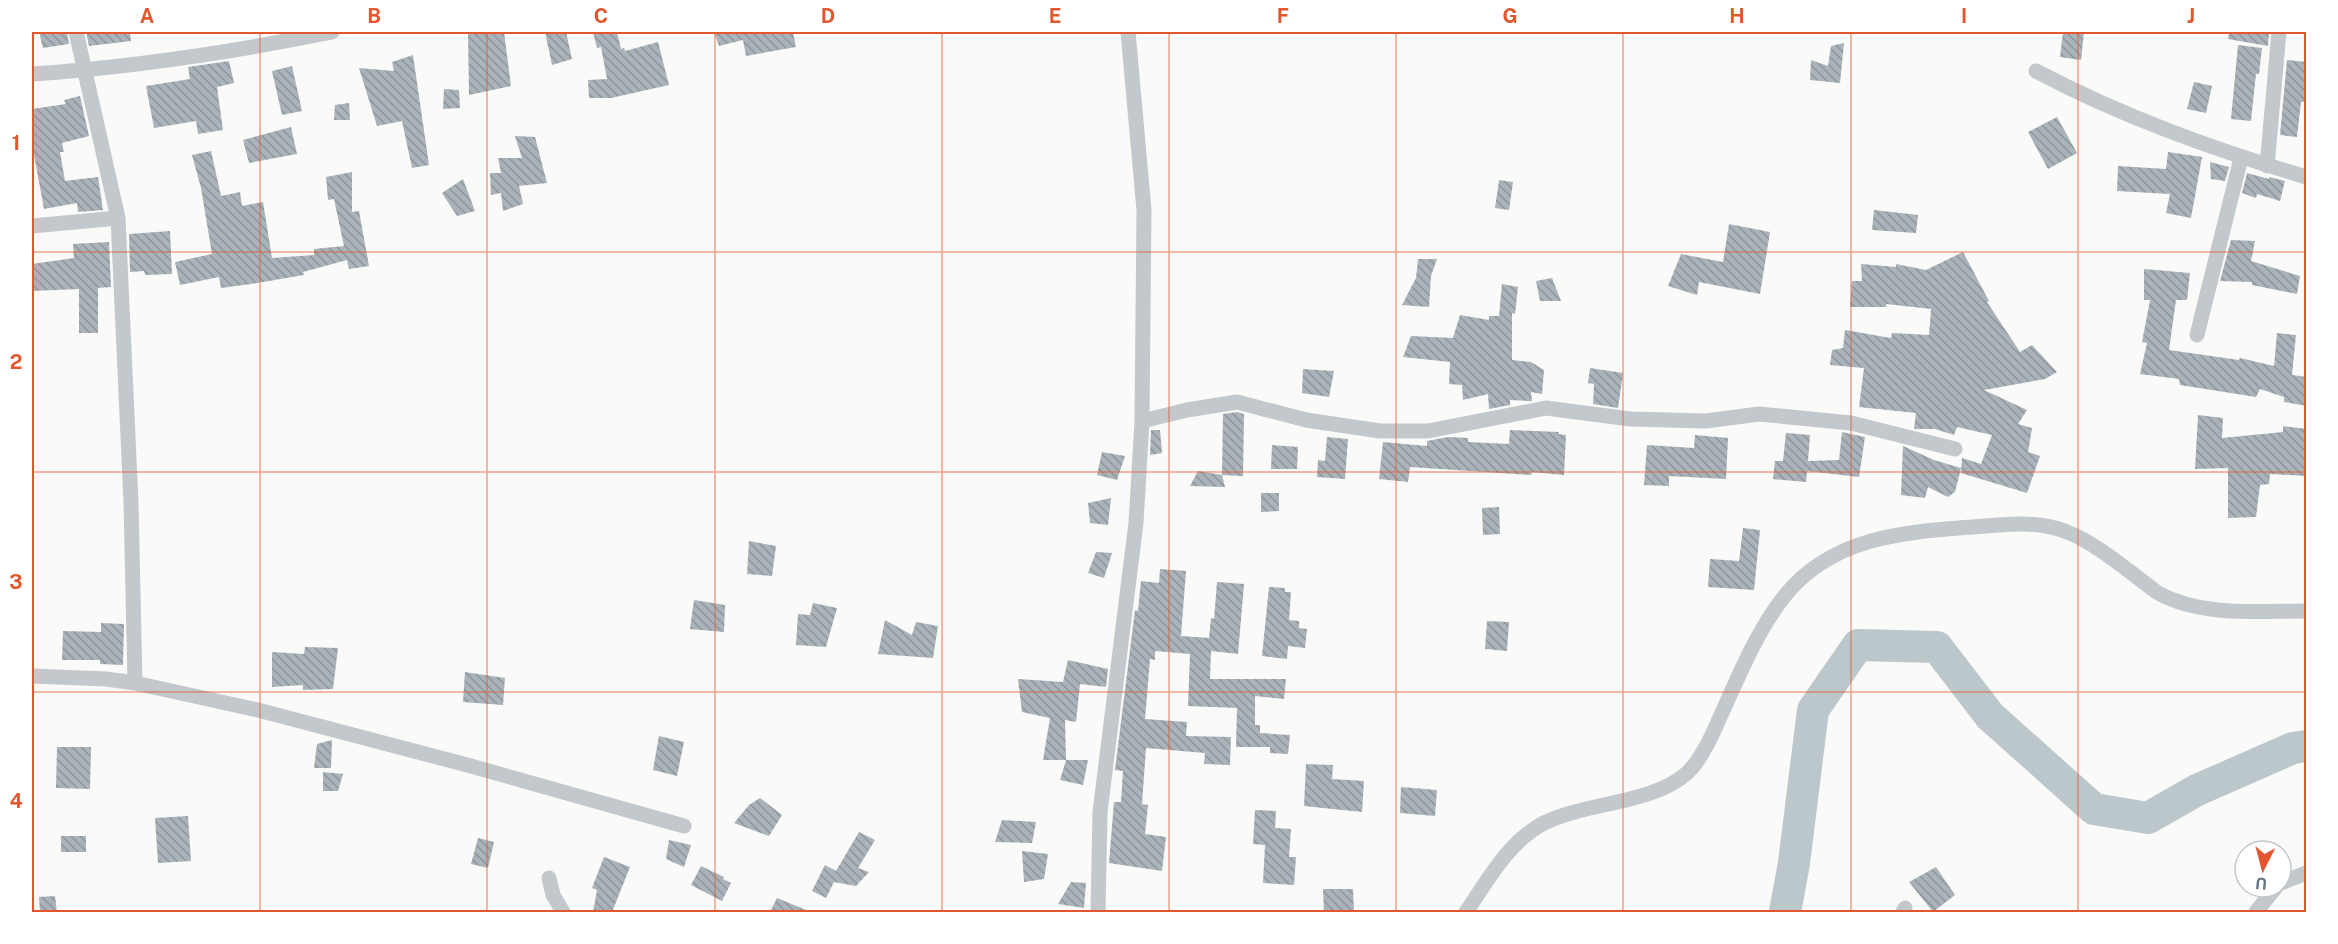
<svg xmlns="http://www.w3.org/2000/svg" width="2338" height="944" font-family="'Public Sans',sans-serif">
	<defs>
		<pattern id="building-back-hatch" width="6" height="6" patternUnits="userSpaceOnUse" patternTransform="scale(1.5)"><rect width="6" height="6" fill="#aab3b9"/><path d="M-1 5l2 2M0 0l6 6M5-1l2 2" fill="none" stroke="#8e969c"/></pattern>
	</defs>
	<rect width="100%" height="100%" fill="#fafaf8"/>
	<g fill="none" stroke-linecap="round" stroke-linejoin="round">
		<path stroke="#bbc7cb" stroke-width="32" d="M1785 912 1794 863 1813 710 1858 645 1937 647 1990 716 2094 809 2148 818 2197 790 2293 748 2306 746"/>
	</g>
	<path fill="url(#building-back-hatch)" d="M39 32H67L69 44 43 48Z
		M86 32H130L131 41 89 46Z
		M468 32H504L511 86 469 95Z
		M545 32H566L572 59 552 65Z
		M593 32H617L621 49 624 48 625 51 658 42 669 85 611 98H589L588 80 607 79 601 47 597 48Z
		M714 32H793L796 47 746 56 743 40 719 46Z
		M2063 32H2084L2081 60 2060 57Z
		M2229 32H2269L2268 46 2228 39Z
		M1844 43 1840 83 1810 80 1811 60 1828 66 1831 46Z
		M2238 45 2262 48 2259 74H2256L2251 121 2231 119Z
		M413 55 429 165 412 168 402 121 377 126 359 68 394 71 392 62Z
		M2287 60 2307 62V102H2301L2297 137 2280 135Z
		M229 61 234 83 217 87 223 130 198 134 196 121 154 128 146 86 190 79 188 67Z
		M292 66 302 111 282 115 272 71Z
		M2194 82 2212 86 2206 113 2187 109Z
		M444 89 459 90 460 108 443 109Z
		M80 96 89 136 62 143 64 152H60L65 181 98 177 103 210 78 212 77 203 44 209 34 155H32V109L66 104 64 100Z
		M349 103 350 120H334L335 105Z
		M2057 117 2077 153 2048 169 2028 132Z
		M291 127 297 154 249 163 243 140Z
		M515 136 535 137 547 183 519 186 523 204 503 211 501 193 491 195 490 173H501L498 158H522Z
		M211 151 221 196 240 192 242 206 263 202 272 258 314 255V249L344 246 334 199 328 200 326 177 352 172V212L359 211 369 266 349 269 347 260 303 272 304 275 251 284 221 288 219 277 180 285 175 262 212 254 201 188 192 155Z
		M2168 152 2202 157 2191 218 2166 213 2170 194 2117 191 2118 166 2166 169Z
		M2210 162 2229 167 2225 181 2211 179Z
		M2247 173 2269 179V177L2285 181 2280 201 2257 194 2256 198 2242 193Z
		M463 179 475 211 457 216 442 193Z
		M1499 180 1513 182 1509 210 1495 208Z
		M1874 210 1918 215 1916 233 1872 230Z
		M1729 224 1770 232 1760 294 1699 282 1697 295 1668 286 1681 254 1723 262Z
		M170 231 172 274 145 275 144 271 130 272 129 234Z
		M2231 240 2255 241 2251 261 2300 276 2297 294 2252 285V282L2220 281Z
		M109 242 111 287 98 288V333H79V289L32 291V264L74 258 73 244Z
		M1963 252 1989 301 1987 302 2020 352 2032 345 2057 372 2045 379 1984 390 2027 410 2018 424 2032 428 2028 452 2040 456 2027 493 1961 473 1962 458 1981 464 1992 435 1957 427 1954 435 1935 429H1914L1916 413 1859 407 1864 368 1830 365 1832 350 1843 348 1845 330 1891 338 1892 333 1929 335 1931 309 1886 304V307H1850L1852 281H1862L1861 264 1896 267V264L1926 270Z
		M1418 259H1437L1431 276 1429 307 1402 305 1416 278Z
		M2144 269 2190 273 2187 300H2176L2169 350 2239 360 2240 358 2274 366 2277 333 2296 335 2292 375 2307 377V406L2284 402V397L2260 389 2256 397 2180 385 2179 379 2140 374 2147 343 2142 342 2150 300H2144Z
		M1552 278 1561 301H1540L1536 281Z
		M1502 284 1518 287 1515 314 1512 313V360L1531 362 1544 370 1542 394 1531 392 1532 401 1510 400V405L1489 409 1488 394 1463 400 1462 385 1449 384 1450 362 1403 357 1411 336 1453 338 1460 315 1489 320V316H1499Z
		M1590 368 1623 373 1618 408 1593 404 1594 384 1588 383Z
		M1303 369 1334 371 1329 397 1302 393Z
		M1237 412 1244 414 1243 476 1222 475 1223 414Z
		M2198 415 2223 418 2222 438 2283 432V426L2307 429V476L2270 474 2269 484 2260 485 2256 517 2228 518V468L2195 469Z
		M1151 430H1160L1162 453 1150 455Z
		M1510 430 1559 432 1558 434 1566 435 1564 475 1532 472 1531 475 1410 467 1408 482 1379 479 1383 442 1427 446V441L1448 437 1468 438V442L1509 444Z
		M1842 432 1865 437 1859 477 1807 471 1806 482 1773 479 1775 461H1783L1786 433 1810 435 1808 461 1839 460Z
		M1695 435 1728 438 1726 479 1669 476V486L1644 485 1647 445 1694 448Z
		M1327 437 1348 439 1345 479 1317 477 1318 460 1325 461Z
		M1272 445 1298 447 1297 469H1271Z
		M1903 446 1934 460 1961 468 1955 492 1948 497 1928 487 1925 498 1901 495Z
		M1102 452 1125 456 1117 480 1097 475Z
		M1198 471 1222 475 1225 487 1190 486Z
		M1261 493H1279V511L1261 512Z
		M1111 498 1108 525 1090 523 1088 503Z
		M1499 507 1500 534 1483 535 1482 508Z
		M1743 528 1760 530 1754 590 1708 587 1710 559 1739 561Z
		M749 541 776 546 772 576 747 574Z
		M1096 552 1112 553 1104 578 1088 573Z
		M1160 569 1186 571 1181 636 1209 638 1211 618 1214 619 1217 582 1244 584 1238 654 1211 651 1210 679H1286L1284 699 1255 696V725H1260V733L1290 735 1288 754 1270 753V747H1236L1237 708 1188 706 1190 654 1155 651V660L1150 659 1145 719 1187 722 1186 736 1231 737 1230 765 1204 764 1205 753 1146 748 1142 804 1148 805 1145 834 1166 837 1162 871 1109 863 1114 802H1121L1123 771 1115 770 1135 610 1138 611 1141 581 1159 583Z
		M1269 587 1285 588V592H1291L1289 620 1299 621V628L1307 629 1305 648 1288 646 1287 659 1262 656Z
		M694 600 725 605 724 632 690 629Z
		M813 603 837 608 826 647 796 645 798 614 810 615Z
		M885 620 912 635 916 622 938 626 933 658 878 654Z
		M1487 621 1509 622 1507 651 1485 649Z
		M101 623 124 624 123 665 100 664V660H62L63 631 101 632Z
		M305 647 338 648 333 689 303 690V685L272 687V652L304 654Z
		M1068 660 1108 669 1106 687 1080 684 1076 722 1065 720 1066 760H1043L1050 718 1022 712 1018 679 1063 682Z
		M465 672 505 678 503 705 463 702Z
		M659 736 684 742 677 776 653 770Z
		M332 740 331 768H314L317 744Z
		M57 747H91L90 789 56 788Z
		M1066 760H1088L1083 785 1060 780Z
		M1306 764 1333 765 1332 779 1364 781 1362 812 1304 806Z
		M323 772 343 774 338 791H323Z
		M1401 787 1437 790 1435 816 1400 813Z
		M760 798 782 815 769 836 734 823 749 805Z
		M1255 810 1276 811 1275 828 1291 829 1289 857H1296L1294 885 1263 883 1265 845 1253 844Z
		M188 816 191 861 158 863 155 818Z
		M1002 820 1036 822 1032 843 995 842Z
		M859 832 875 840 858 868 869 872 856 886 834 882 826 898 812 891 825 865 836 871Z
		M61 836H86V852H61Z
		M478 838 494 842 488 868 471 864Z
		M669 840 691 845 684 867 666 859Z
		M1022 851 1048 854 1044 879 1024 882Z
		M604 857 630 867 612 912H593L597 890 592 888Z
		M701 866 724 877 723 879 731 883 722 901 691 885Z
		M1936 867 1955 895 1933 912 1909 882Z
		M1071 882 1086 883 1084 908 1058 904Z
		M1323 889H1353L1354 912H1324Z
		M55 896 57 912H40L39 897Z
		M777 898 811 912H770Z"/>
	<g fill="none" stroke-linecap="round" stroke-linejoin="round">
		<path stroke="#c3c8cc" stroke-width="15" d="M76 32 118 218 131 502 135 683
			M2036 71C2123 117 2213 149 2306 177
			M32 74C133 67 233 52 332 32
			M2267 166 2279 32
			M32 226 118 218
			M2197 335 2241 158
			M1142 421 1187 410 1237 402 1306 420 1380 431H1428L1546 408 1630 419 1706 421 1759 414 1851 423 1955 449
			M32 676 106 679 135 683 258 710 471 766 684 826
			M549 878 553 895 563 912
			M2281 883 2306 873
			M1098 912 1100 812 1136 523 1142 421 1144 210 1128 32
			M1466 912C1488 880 1508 842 1544 823 1586 802 1653 804 1687 773 1696 765 1702 754 1708 743 1731 696 1751 639 1783 598 1830 537 1903 532 1973 527 2005 524 2037 520 2067 532 2095 542 2133 575 2158 593 2202 617 2258 611 2306 611
			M1903 912 1905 908
			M2256 912 2276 887"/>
	</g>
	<path fill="none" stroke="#e4572e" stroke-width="1.5" stroke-opacity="0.55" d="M260 32V912M487 32V912M715 32V912M942 32V912M1169 32V912M1396 32V912M1623 32V912M1851 32V912M2078 32V912M32 252H2306M32 472H2306M32 692H2306"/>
	<rect width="2338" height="944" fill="none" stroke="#ffffff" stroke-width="66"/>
	<g transform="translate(2263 869) rotate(186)"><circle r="28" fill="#ffffff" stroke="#c1c8cd" stroke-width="1.5"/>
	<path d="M0-4.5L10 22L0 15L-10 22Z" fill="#e4572e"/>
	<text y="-9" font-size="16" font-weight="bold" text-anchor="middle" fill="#657683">U</text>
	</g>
	<rect x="33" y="33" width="2272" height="878" fill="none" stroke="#e4572e" stroke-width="2"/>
	<g font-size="20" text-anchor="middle" font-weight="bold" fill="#e4572e">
		<text x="147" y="23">A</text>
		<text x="374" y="23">B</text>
		<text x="601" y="23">C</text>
		<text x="828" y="23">D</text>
		<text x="1055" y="23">E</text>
		<text x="1283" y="23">F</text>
		<text x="1510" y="23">G</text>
		<text x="1737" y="23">H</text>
		<text x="1964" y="23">I</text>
		<text x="2191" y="23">J</text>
		<text x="16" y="150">1</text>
		<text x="16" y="369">2</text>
		<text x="16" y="589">3</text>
		<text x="16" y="808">4</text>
	</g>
</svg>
